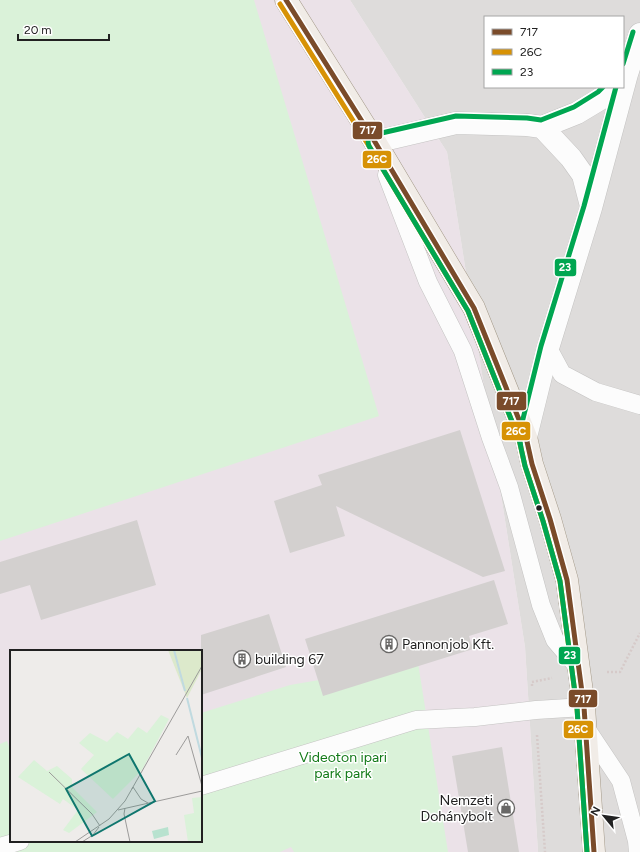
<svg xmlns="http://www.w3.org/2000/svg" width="640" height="852" font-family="Figtree,sans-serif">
	<rect width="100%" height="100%" fill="#eeecea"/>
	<path fill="#dedcdb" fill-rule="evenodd" d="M350 0H640V852H538L525 647 447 152ZM485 17H623V87H485Z"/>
	<path fill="#ebe2e8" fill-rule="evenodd" d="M0 0H350L447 152 525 647 538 852H0ZM11 651H201V841H11Z"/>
	<path fill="#daf2d9" d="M0 0H254L379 416 0 541Z
		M418 663 448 852H294L291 847 280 852H0V744L7 741 11 752V841H201V713L290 685Z"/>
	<path fill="#d3d0cf" d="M460 430 505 571 483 577 336 506 345 536 290 553 274 501 322 485 318 475Z
		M137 520 156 585 41 620 30 585 0 594V562Z
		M494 580 508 624 469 636 473 649 323 696 305 639Z
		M269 614 286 667 201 695V635Z
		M502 747 519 852H468L452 756Z"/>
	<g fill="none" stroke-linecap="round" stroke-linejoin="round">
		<g stroke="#c4c3c2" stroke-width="19">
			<path id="lane" d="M387 175 428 282 463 351 491 438 509 487 541 605 555 640 578 667
				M548 348 562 374 596 392 640 405
				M585 727 621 781 637 841 638 852
				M201 786 416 720 475 717 536 710 584 707
				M0 847 20 841"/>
		</g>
		<g stroke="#c4c3c2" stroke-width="23">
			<path id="street" d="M542 127 571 158 583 175 591 206
				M375 142 456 123 527 125 542 127 577 113 602 98 613 87
				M526 437 548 348 591 208 627 74 640 34"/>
		</g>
		<g stroke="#a39988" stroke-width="23">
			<path id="primary" d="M286 0 375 142 474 308 526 437 532 464 550 519 567 580 584 707 594 852"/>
		</g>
		<path stroke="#d6cac9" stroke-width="2.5" stroke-dasharray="2 2" stroke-linecap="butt" d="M607 672H620L640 633
			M532 686V682L552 678
			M537 735 545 852"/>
		<use href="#lane" stroke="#fcfcfc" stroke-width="18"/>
		<use href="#street" stroke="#fcfcfc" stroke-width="22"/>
		<use href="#primary" stroke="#f1ece7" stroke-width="22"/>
		<g stroke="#fff" stroke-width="8">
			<path id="bus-1" d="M286 0 375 142 474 308 526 437 532 464 550 519 567 580 584 707 594 852"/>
		</g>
		<g stroke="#fff" stroke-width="8">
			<path id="bus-2" d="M280 4 369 146 468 311 519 439 525 466 543 521 560 581 577 708 587 852"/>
		</g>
		<g stroke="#fff" stroke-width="8">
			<path id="bus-3" d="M623 64 633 32
				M521 448 519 435 541 346 584 206 616 87
				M587 852 577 708 560 581 543 521 525 466 519 439 468 311 369 146C367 141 368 138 373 135L456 116 527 118 541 120 574 107 598 92 603 87"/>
		</g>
		<use href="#bus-1" stroke="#7a4b2a" stroke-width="5"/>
		<use href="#bus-2" stroke="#d79205" stroke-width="5"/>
		<use href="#bus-3" stroke="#00a651" stroke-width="5"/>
	</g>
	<defs>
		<g id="building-ring" transform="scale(0.9)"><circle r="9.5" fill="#fff" stroke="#696867" stroke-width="1.5"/><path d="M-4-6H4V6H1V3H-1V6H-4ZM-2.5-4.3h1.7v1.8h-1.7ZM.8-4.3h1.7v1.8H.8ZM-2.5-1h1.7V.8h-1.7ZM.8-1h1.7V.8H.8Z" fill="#696867"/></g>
		<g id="shop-ring" transform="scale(0.9)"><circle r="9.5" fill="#fff" stroke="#696867" stroke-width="1.5"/><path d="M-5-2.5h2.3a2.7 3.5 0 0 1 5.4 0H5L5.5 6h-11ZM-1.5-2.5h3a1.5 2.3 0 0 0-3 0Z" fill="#696867"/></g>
	</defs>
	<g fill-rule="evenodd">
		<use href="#building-ring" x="389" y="644"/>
		<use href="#building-ring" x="242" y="659"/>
		<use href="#shop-ring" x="506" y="808"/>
	</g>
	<circle fill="#212121" stroke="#fff" stroke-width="1.5" cx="539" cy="508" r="3.5"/>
	<g text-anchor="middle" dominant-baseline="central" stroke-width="3" stroke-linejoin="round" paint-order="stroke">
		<g font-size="14" fill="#212121" stroke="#fff" text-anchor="start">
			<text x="402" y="644">Pannonjob Kft.</text>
			<text x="255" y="659">building 67</text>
			<text x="493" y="800" text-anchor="end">Nemzeti<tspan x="493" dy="16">Dohánybolt</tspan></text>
		</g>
		<g font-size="14" fill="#137a18" stroke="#fff">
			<text x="343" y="757">Videoton ipari<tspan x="343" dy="16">park park</tspan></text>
		</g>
	</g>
	<g transform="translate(10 650)">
		<rect width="192" height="192" fill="#eeecea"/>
		<path d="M158 0H192V19L177 48Z" fill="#dce9cb"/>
		<path d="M151 65 159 69 132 120 103 149 71 119 84 105 69 93 80 83 97 92 107 82 118 89 128 77 137 83ZM24 110 37 121 47 116 62 129V137L87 162 59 183 53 180 68 160 53 149 50 154 8 127ZM192 147V192H178L174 165 184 163 182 148Z" fill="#daf2d9"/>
		<path d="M158 177 159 185 144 189 142 181Z" fill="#b8e2cf"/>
		<path fill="none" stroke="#c0dae0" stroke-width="2" d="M164 0 175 41M177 48 192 108"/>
		<path fill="none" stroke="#9c9b9a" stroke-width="1" d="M166 105 178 86 192 136M39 122 82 164 90 176M122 139 123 137 131 149 138 153M115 158 114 164 120 192M108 160 192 141M65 192 99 169 115 151 192 16M72 192 83 185 89 177"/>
		<path fill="#0f766e" fill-opacity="0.15" stroke="#0f766e" stroke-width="2" d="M119 104 145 151 82 186 56 139Z"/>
		<rect width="192" height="192" fill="none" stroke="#212121" stroke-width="2"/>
	</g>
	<g stroke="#fff" stroke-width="1.5">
		<rect x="352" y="121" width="31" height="19" rx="4" fill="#7a4b2a"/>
		<rect x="362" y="150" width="30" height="19" rx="4" fill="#d79205"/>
		<rect x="554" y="258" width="23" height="19" rx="4" fill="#00a651"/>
		<rect x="496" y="391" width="31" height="20" rx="4" fill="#7a4b2a"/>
		<rect x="501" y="421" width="30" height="20" rx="4" fill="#d79205"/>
		<rect x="558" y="646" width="23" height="19" rx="4" fill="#00a651"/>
		<rect x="568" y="689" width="30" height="19" rx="4" fill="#7a4b2a"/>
		<rect x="563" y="720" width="31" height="19" rx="4" fill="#d79205"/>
	</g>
	<g font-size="11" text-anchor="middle" font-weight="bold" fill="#fff">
		<text x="368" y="134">717</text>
		<text x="377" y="163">26C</text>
		<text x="565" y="271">23</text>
		<text x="511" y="405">717</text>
		<text x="516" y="435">26C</text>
		<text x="570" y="659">23</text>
		<text x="583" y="703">717</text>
		<text x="578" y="733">26C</text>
	</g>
	<rect x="484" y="16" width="140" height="72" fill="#ffffff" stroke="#a6a6a6"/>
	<rect x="492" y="29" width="20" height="6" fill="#7a4b2a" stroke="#a6a6a6"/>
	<text x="520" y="36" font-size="12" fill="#212121">717</text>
	<rect x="492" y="49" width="20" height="6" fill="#d79205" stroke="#a6a6a6"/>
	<text x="520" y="56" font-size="12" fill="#212121">26C</text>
	<rect x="492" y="69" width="20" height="6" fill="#00a651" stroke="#a6a6a6"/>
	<text x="520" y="76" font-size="12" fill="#212121">23</text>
	<g transform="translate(604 816) rotate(299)" stroke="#ffffff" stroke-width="3" paint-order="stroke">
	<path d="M0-3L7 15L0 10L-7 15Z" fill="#212121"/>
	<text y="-6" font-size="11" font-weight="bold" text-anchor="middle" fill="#212121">N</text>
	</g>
	<path d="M18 34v6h91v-6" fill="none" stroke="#212121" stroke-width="2"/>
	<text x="24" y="34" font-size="12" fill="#212121" stroke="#ffffff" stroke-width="3" paint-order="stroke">20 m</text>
</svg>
